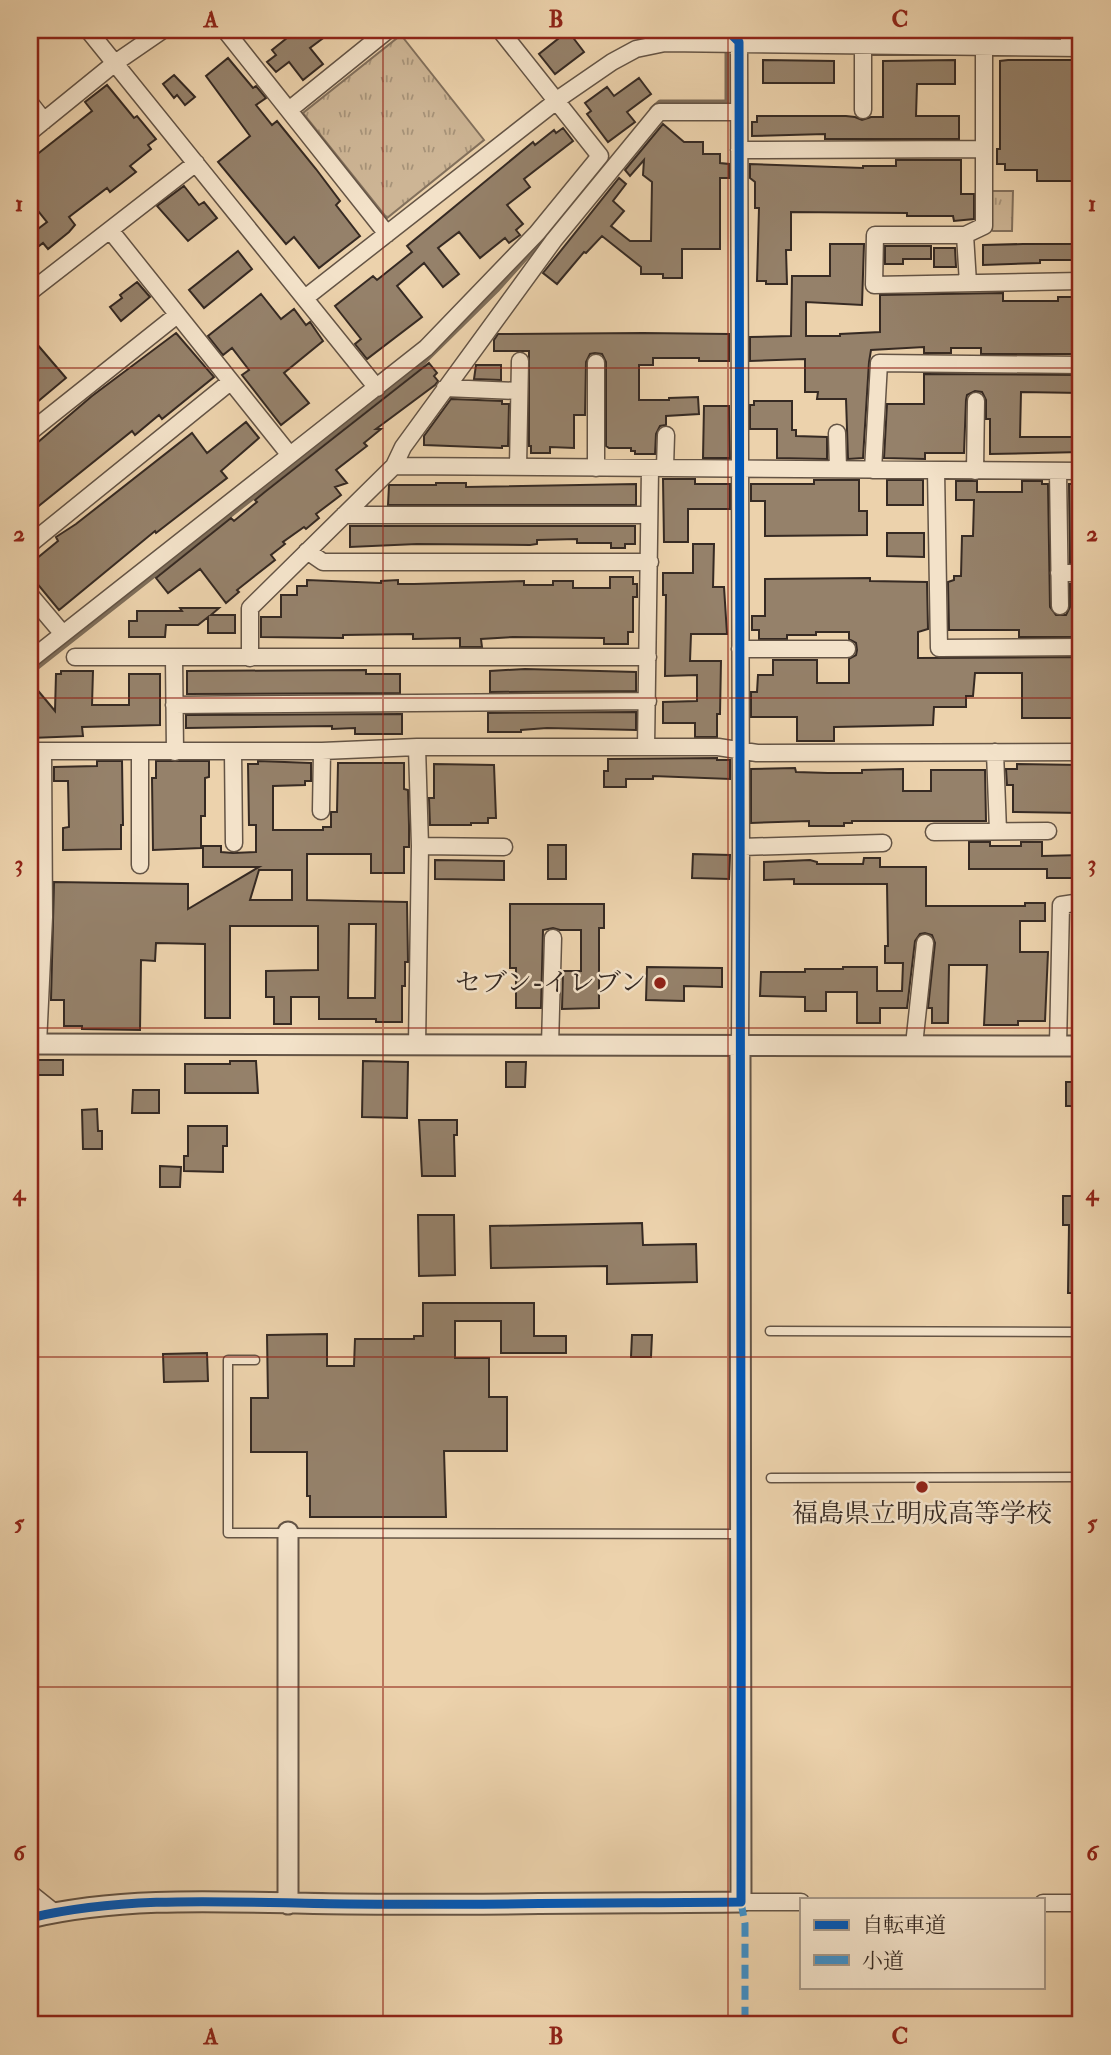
<svg xmlns="http://www.w3.org/2000/svg" width="1111" height="2055" font-family="'IM FELL Double Pica','Noto Serif JP',serif">
	<defs>
		<pattern id="grass-tufts" width="24" height="20" patternUnits="userSpaceOnUse" patternTransform="scale(1.75)"><rect width="24" height="20" fill="#cdb595"/><path d="M3 7l-1-3M5 7V3M7 7l1-3M15 17l-1-3M17 17v-4M19 17l1-3" fill="none" stroke="#a79379"/></pattern>
	</defs>
	<rect width="100%" height="100%" fill="#ecd2ac"/>
	<filter id="stains"><feTurbulence type="fractalNoise" baseFrequency=".00286" numOctaves="4"/><feColorMatrix values="0 0 0 0 .2 0 0 0 0 .09 0 0 0 0 .02 0 0 0 .5 -.17"/></filter>
	<radialGradient id="worn" r=".72"><stop offset=".6" stop-color="#630" stop-opacity="0"/><stop offset="1" stop-color="#630" stop-opacity=".3"/></radialGradient>
	<path fill="url(#grass-tufts)" stroke="#82705c" stroke-width="2" d="M401 35 484 140 387 218 303 113Z
		M989 191H1013L1012 231H993L988 227Z"/>
	<g fill="none" stroke-linecap="round" stroke-linejoin="round">
		<path stroke="#7e6d59" stroke-width="5" d="M652 109 660 102H727V47
			M30 673 421 365 497 290 561 219"/>
	</g>
	<path fill="#95816a" stroke="#362a23" stroke-width="2" fill-rule="evenodd" d="M297 30H334L310 48 323 64 303 80 289 62 276 72 267 62 276 55 272 50Z
		M568 31 584 52 555 74 539 54Z
		M228 58 253 88 256 86 266 98 256 105 272 125 277 121 316 169 340 201 336 205 360 236 319 268 294 237 286 244 218 162 250 136 206 76Z
		M763 60 834 61V83H763Z
		M955 60V84H917L916 116H959V139H825V134L752 136V122H757V116H846L855 117 862 120 871 117H883V61Z
		M1008 60H1081V181H1037V170H1005V164H997V149H1000V61Z
		M174 75 195 97 185 105 177 95 174 98 163 84Z
		M639 78 651 94 627 112 635 122 608 142 587 114 591 111 585 103 607 87 614 96Z
		M107 85 134 118 137 116 156 139 148 145 151 149 130 166 136 172 110 192 107 188 69 217 75 225 69 232 48 249 43 243 30 253V235L47 222 30 201V160L92 111 85 102Z
		M663 124 684 142H703V154H720V163L729 164V178H720V249H682V278H663V274H641V267L602 236 586 253 584 252 557 284 543 273 619 178 626 184 613 201 624 211 611 226 630 241H651L652 182 643 175 644 160 630 176 625 170Z
		M563 128 573 141 524 179 530 187 507 205 523 224 516 230 520 235 509 243 505 238 480 258 459 232 438 248 459 274 443 287 424 263 397 286 422 317 367 359 355 344 361 339 335 306 373 276 377 280 412 252 407 246 533 142 535 145 554 130 556 133Z
		M896 160H961V194H974V219L954 221 953 216H907V213L791 212V250H786L787 284H766V281H757L759 208H755V182L750 178V164L863 168V166H896Z
		M184 186 199 205 204 202 217 218 188 241 157 206Z
		M830 244H864L862 305 806 302V336H840V334L880 332V295L1003 293V301H1058V297H1081V317H1077V354H981V348H951V353H924V347L871 350 869 362 863 458 848 459 846 399H817L818 392H805V359L750 361V337L791 336 792 276H830Z
		M1023 244H1075V260H1040V263L983 265V245Z
		M885 246H931V259H903V264H885Z
		M934 248H955L956 267H934Z
		M238 251 252 269 204 308 189 290Z
		M137 282 150 297 121 321 110 307 122 298 120 295Z
		M261 294 281 319 294 309 306 325 310 322 323 341 284 373 309 403 281 425 242 375 249 370 232 348 223 355 208 336Z
		M176 333 214 377 162 419 159 415 135 435 132 431 30 513V449L92 396Z
		M643 333 729 334V361H699V358H653V365H639V400H669V398L698 397 699 414 666 416V425L660 426 656 434 655 454H635V451H631V448H609L606 446V362L602 354 595 353 590 354 586 362 585 415H574V448L550 447V453H531V446H529V351H494V340L498 334Z
		M30 336 66 378 30 408Z
		M429 363 437 373 434 376 438 381 435 385 376 429H381L364 443 367 446 336 470 347 483 335 487 341 495 316 514 319 518 306 529 304 527 283 542 285 544 271 555 275 560 237 590 239 592 226 603 200 569 168 593 156 578 231 518 234 521 257 502 255 500 266 491Z
		M476 365H501V380L474 379Z
		M924 374 1081 375V393L1021 392 1020 437H1081V452L990 454V419H986V400L982 392 975 391 967 395 966 400 964 453H925V459L884 458 887 404H924Z
		M451 399 502 401V404H509L508 446H502V448L424 445V436Z
		M754 401H792V430H796V436L827 437V459L777 458V429H750V405H754Z
		M704 406H729L730 458H703Z
		M246 422 259 438 221 471 227 478 156 533 155 531 59 610 30 575V564L58 541 56 537 76 524 192 433 207 453Z
		M663 479H695V484H730V509H688V542H664Z
		M814 480H859V511H867V535L765 536V501H751V484H814Z
		M887 480H923V505H887Z
		M956 481H977V492H1022V481H1042V484H1048L1050 607 1056 615H1066L1070 607V584L1081 583 1080 637H1019V630H949L948 582 954 580V576H961L962 536H973L974 500H956Z
		M436 483H466V487L636 484V505H388L389 485H436Z
		M1069 484H1081V563H1070Z
		M350 526H635V544H625V548H611V543H577V539L537 540V544L530 545 417 544 350 547Z
		M887 533H924V557L887 556Z
		M693 544H714L713 587H724L727 634H691L690 661H721L720 714H717V737H695V723H663V702L697 701V675L665 676 666 595H663V573H693Z
		M610 577H633V584H637V597H633V632H628V644H604V638L513 637 481 639 482 647H460V638L413 639V634L343 635V638L261 637V617H281V595H297V586H307V580L381 583V581L398 580V584H414L524 581V585H553V581H573V588H610Z
		M870 578V581L927 582 928 629 918 632V658L1081 657V718H1022V673H975L973 696H966V707H934L933 725 834 727V741H797V717H751V692H757L758 675H773V660H817V683H849V659L856 655 857 650 856 643 849 639V632H816V635H787V639H759V630H752V616H765V579Z
		M180 608H219L211 615H235V633H208V617L198 625H166L165 637H129V621H137V611H182Z
		M525 669 636 672V691L490 692V671Z
		M366 670V674H400V693L187 694V671Z
		M61 671H93L92 705H129V674H160V725L82 727 83 736 30 738V681L55 711 56 674H61Z
		M636 712V730L547 728 521 730V732H488V713Z
		M402 714V734H355V728L332 729V726L186 728V715Z
		M717 758V760H730V779L653 776V779H626V787H604V771H608V759Z
		M97 761H122L123 825H121V849L63 850V828L69 827 68 781H54V767L97 766Z
		M156 761H209V777L205 778V816H201V848L153 850 152 778H156Z
		M258 761 311 763V781H305V785L273 786V830H323V827H331V812H337L338 763H404V789L408 790 409 825V847H404V873H371V854H307V900L407 902 408 962H405V986H402V1022H376V1019H319V997H291V1024H274V997H266V971L318 970V926H230V1018H205V944L156 943 155 961 141 960 140 1030 82 1029V1026H64V1000H51L54 882 188 884V909L259 867H203V846H221V852L233 853 256 852V825H249L248 764H258ZM259 870H292V900H250ZM349 924H376L375 998H348Z
		M434 764 494 765 496 818H488V823H471V825H430L429 798H434Z
		M1017 764 1081 765V813L1013 812V785H1007L1006 769H1017Z
		M795 768 796 772 828 773H862V770L903 769V791H931V770H985L986 821H852V823H844V826H809V821L751 823V769Z
		M969 842H990V846H1021V842H1042V856L1081 855V878H1047V869H969Z
		M548 845H566V879H548Z
		M693 854 730 855 729 879 692 878Z
		M864 858H880V867H926V906H1025V903H1045V921H1020V952H1048L1045 1021H1018V1025H984L987 965H949L948 1023H932V1008H928L935 943 932 935 925 933 920 934 915 941 907 1008H880V1023H857V992H826V1011H805V997L760 996 761 972H805V969H843V967H877V991H902L903 963H885V946H888L887 884H794V879L764 880V862L810 860 817 862V864H863Z
		M435 860 504 861V880L435 879Z
		M510 904H604V928H599V1008L562 1009 563 971H581V930H560L553 928 543 930 541 1008H516V968H510Z
		M647 967 722 968V987L684 986V1001L646 1000Z
		M37 1060H63V1075H37Z
		M230 1061H256L258 1093H185V1064H230Z
		M363 1061 408 1062 407 1118 362 1117Z
		M506 1062H526L525 1087H506Z
		M1066 1082H1081V1106H1066Z
		M133 1090H159V1113H132Z
		M97 1109 98 1131H102V1149H83L82 1110Z
		M419 1120H457V1135H454L455 1176H422Z
		M188 1126H227V1146H223V1172L184 1171V1156H188Z
		M160 1166 181 1167 180 1187H160Z
		M1063 1196H1081V1293H1068L1069 1225H1063Z
		M418 1215H454L455 1275 419 1276Z
		M642 1223 643 1245 696 1244 697 1282 607 1284V1266L491 1268 490 1226Z
		M423 1303H534V1336H566V1353H501V1321H455V1358H489V1397H507V1451H444L446 1517H310V1496H307V1452H251V1398H268L267 1335 327 1334V1366H354L355 1339H414V1336H423Z
		M632 1335H652L651 1357H631Z
		M207 1353 208 1381 164 1382 163 1354Z"/>
	<g fill="none" stroke-linecap="round" stroke-linejoin="round">
		<g stroke="#645445" stroke-width="11">
			<path id="service" d="M770 1331 1081 1332
				M255 1360H228V1533L741 1534
				M771 1478 1081 1477"/>
		</g>
		<g stroke="#645445" stroke-width="19">
			<path id="minor" d="M88 30 377 388
				M225 30 387 234
				M727 30 739 42 741 847 740 1045
				M1069 30V48
				M30 103 44 121
				M289 110 388 30
				M863 110V44
				M30 132 115 63 163 30
				M739 150 984 149
				M110 230 289 454
				M965 235 984 226V46
				M968 283 965 235H875L874 285 1081 281
				M30 292 196 163
				M305 298 564 95 612 62 636 49 665 43 1081 48
				M596 363V468
				M445 388 519 391
				M30 432 177 315
				M837 433 838 469
				M394 466 403 447 554 240 659 112H739
				M518 467 520 361
				M665 467 666 435
				M873 470 879 363 1081 365
				M936 470 939 648 1081 647
				M975 471 976 401
				M1058 472 1060 606
				M344 515H649
				M30 544 230 382
				M307 551 323 562H650
				M1059 573H1081
				M30 595 63 634
				M740 649H847
				M75 657H648
				M174 657 175 752
				M250 658V608L394 466 1081 471
				M30 660 426 348 537 233 600 156 500 30
				M174 705 648 701
				M646 747 650 469
				M30 751H322L417 747H718L757 753 1081 752
				M140 751V865
				M233 752 234 843
				M995 752 998 831
				M321 811 322 751
				M934 832 1048 831
				M420 846 504 847
				M741 847 883 843
				M38 1044 44 917 43 751
				M550 1045 553 938
				M914 1045 925 943
				M417 1046 420 846 417 747
				M1058 1046 1061 905 1081 902
				M30 1893 55 1913
				M741 1902H801
				M1043 1903H1081"/>
		</g>
		<g stroke="#645445" stroke-width="23">
			<path id="tertiary" d="M30 1044 1081 1046
				M288 1532V1904
				M30 1918C131 1894 243 1903 347 1904 479 1905 610 1903 741 1902L740 1045"/>
		</g>
		<use href="#service" stroke="#f3e2c9" stroke-width="8"/>
		<use href="#minor" stroke="#f3e2c9" stroke-width="16"/>
		<use href="#tertiary" stroke="#f3e2c9" stroke-width="19"/>
		<path stroke="#3d90cb" stroke-width="7" stroke-dasharray="14 7" stroke-linecap="butt" d="M741 1902 745 1924V2025"/>
		<g stroke="#f3e2c9" stroke-width="13">
			<path id="cycleway" d="M30 1918C131 1894 243 1903 347 1904 479 1905 610 1903 741 1902 742 1282 739 662 739 42L727 30"/>
		</g>
		<use href="#cycleway" stroke="#0057b8" stroke-width="9"/>
	</g>
	<path fill="none" stroke="#8f2418" stroke-width="2" stroke-opacity="0.55" d="M383 30V2025M728 30V2025M30 368H1081M30 698H1081M30 1028H1081M30 1357H1081M30 1687H1081"/>
	<g fill="#8f2418" stroke="#f3e2c9" stroke-width="2.5">
		<circle cx="660" cy="983" r="7"/>
		<circle cx="922" cy="1487" r="7"/>
	</g>
	<g text-anchor="middle" dominant-baseline="central" stroke-width="5" stroke-linejoin="round" paint-order="stroke">
		<g font-size="26" fill="#362a23" stroke="#f3e2c9" text-anchor="end">
			<text x="646" y="983">セブン-イレブン</text>
			<text x="922" y="1514" text-anchor="middle">福島県立明成高等学校</text>
		</g>
	</g>
	<rect width="1111" height="2055" fill="none" stroke="#ecd2ac" stroke-width="77"/>
	<rect x="800" y="1898" width="245" height="91" fill="#f3e2c9" stroke="#a79887" stroke-width="2"/>
	<rect x="814" y="1920" width="35" height="10" fill="#0057b8" stroke="#a79887" stroke-width="2"/>
	<text x="862" y="1932" font-size="21" fill="#362a23">自転車道</text>
	<rect x="814" y="1955" width="35" height="10" fill="#3d90cb" stroke="#a79887" stroke-width="2"/>
	<text x="862" y="1968" font-size="21" fill="#362a23">小道</text>
	<rect x="38" y="38" width="1034" height="1978" fill="none" stroke="#8f2418" stroke-width="2.5"/>
	<g font-size="23" text-anchor="middle" font-weight="bold" fill="#8f2418">
		<text x="211" y="27">A</text>
		<text x="556" y="27">B</text>
		<text x="900" y="27">C</text>
		<text x="19" y="211">1</text>
		<text x="1092" y="211">1</text>
		<text x="19" y="541">2</text>
		<text x="1092" y="541">2</text>
		<text x="19" y="871">3</text>
		<text x="1092" y="871">3</text>
		<text x="19" y="1200">4</text>
		<text x="1092" y="1200">4</text>
		<text x="19" y="1530">5</text>
		<text x="1092" y="1530">5</text>
		<text x="19" y="1860">6</text>
		<text x="1092" y="1860">6</text>
		<text x="211" y="2044">A</text>
		<text x="556" y="2044">B</text>
		<text x="900" y="2044">C</text>
	</g>
	<rect width="100%" height="100%" filter="url(#stains)"/>
	<rect width="100%" height="100%" fill="url(#worn)"/>
</svg>
